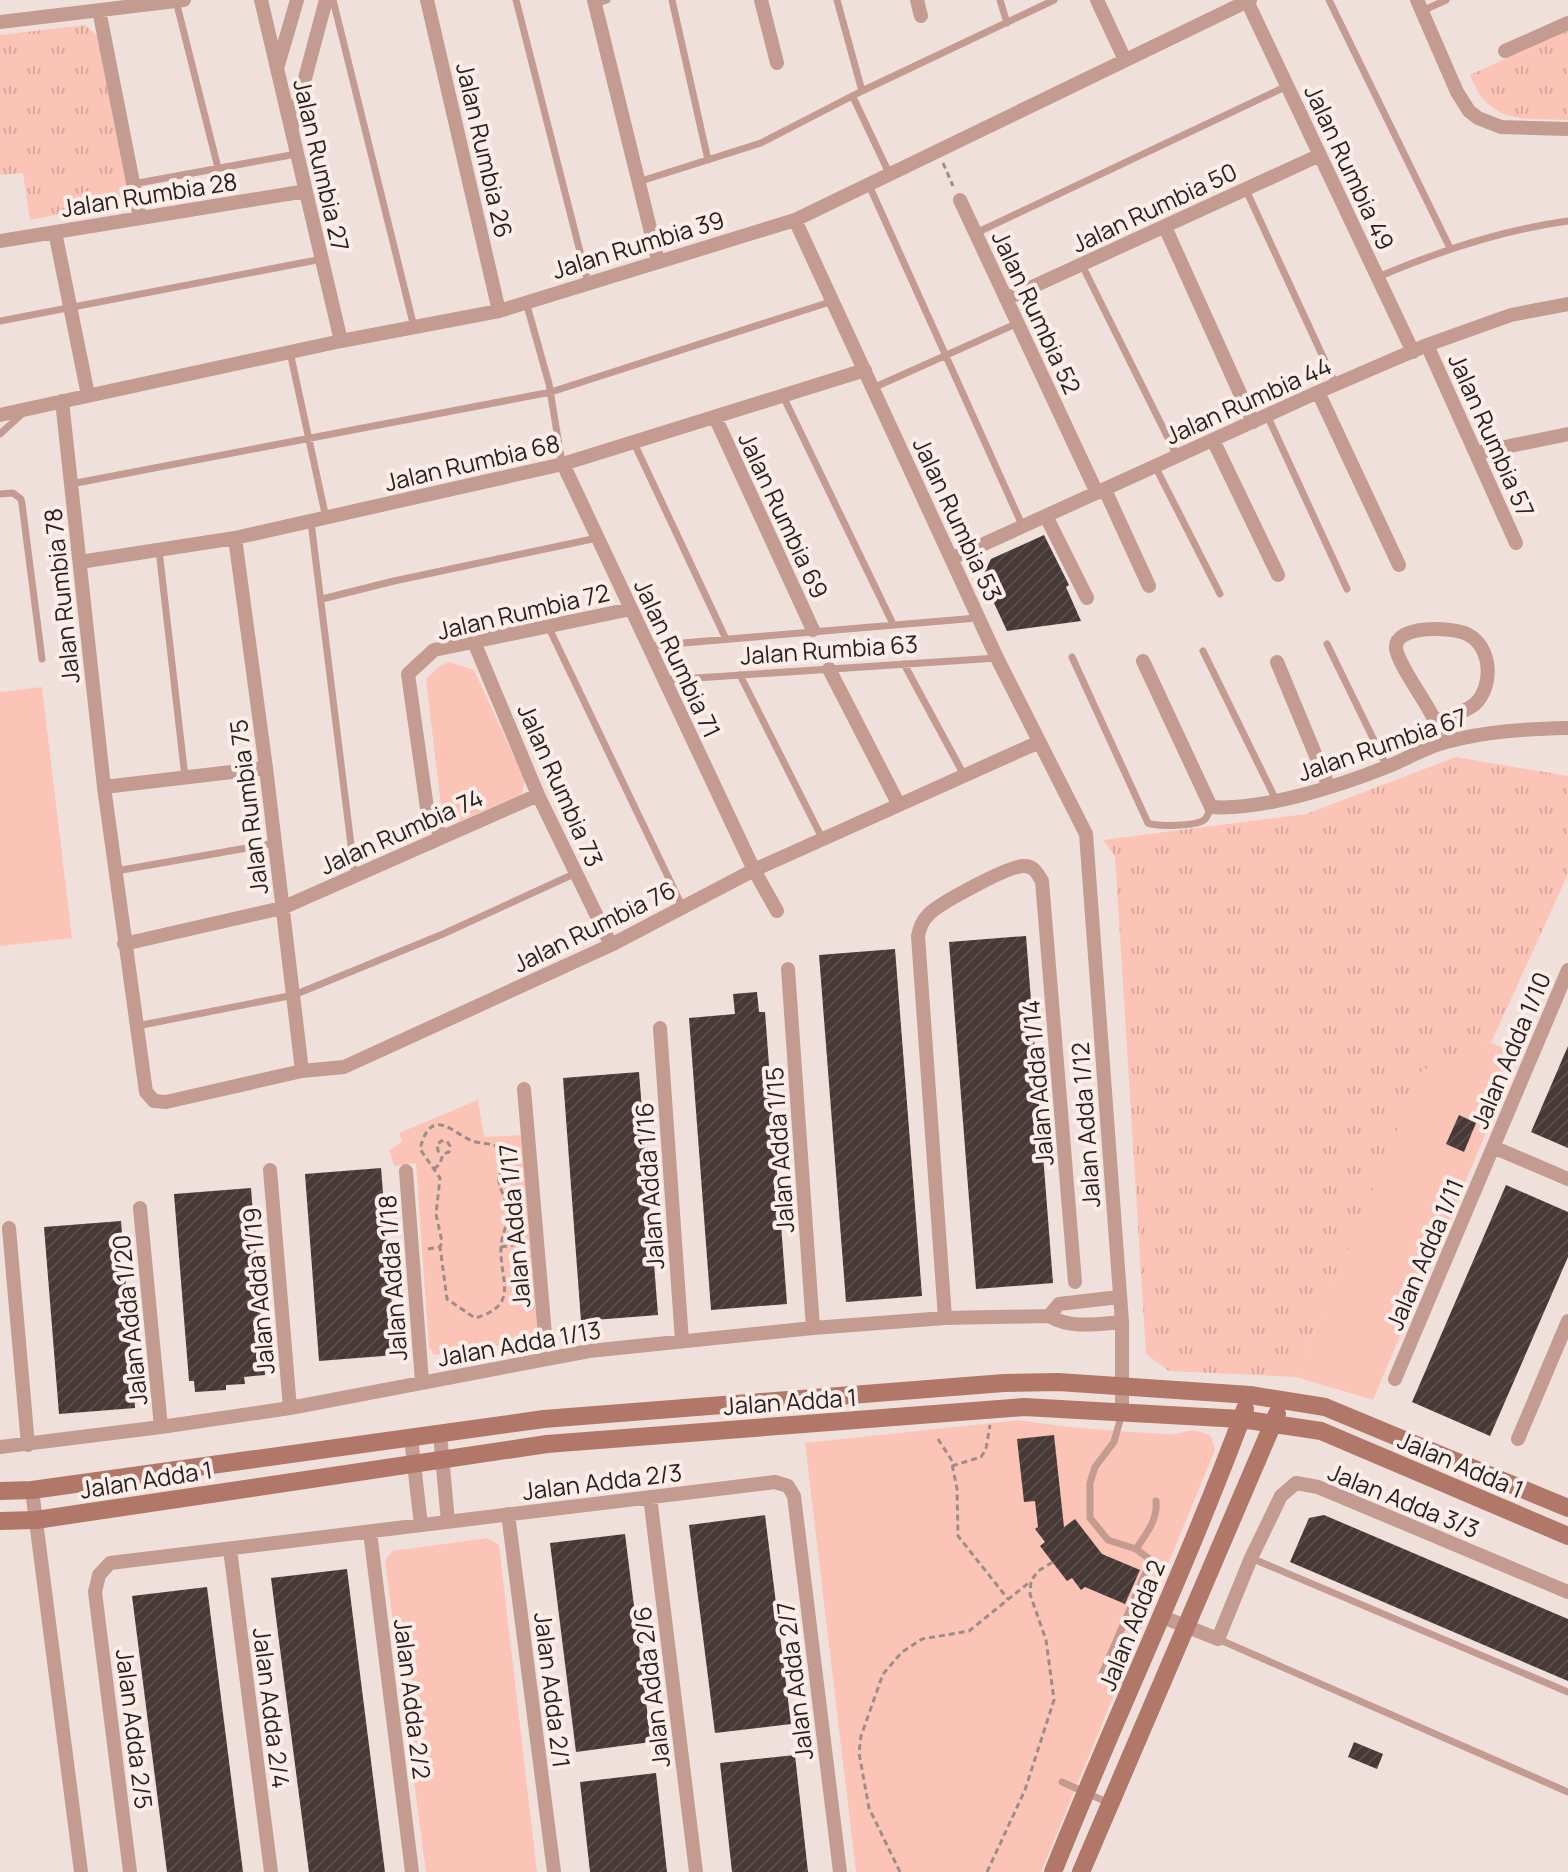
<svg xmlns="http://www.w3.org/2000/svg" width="1568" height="1872" font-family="Manrope,sans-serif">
	<defs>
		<pattern id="grass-tufts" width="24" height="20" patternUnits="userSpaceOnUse" patternTransform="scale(2)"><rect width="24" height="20" fill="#fcc4b6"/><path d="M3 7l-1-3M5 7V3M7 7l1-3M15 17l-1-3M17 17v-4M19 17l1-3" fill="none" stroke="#d8a89c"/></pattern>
		<pattern id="building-hatch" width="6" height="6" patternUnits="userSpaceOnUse" patternTransform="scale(2)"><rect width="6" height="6" fill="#463936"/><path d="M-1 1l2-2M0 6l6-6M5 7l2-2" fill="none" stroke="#584d4a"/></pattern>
	</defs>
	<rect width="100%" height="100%" fill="#f0e0db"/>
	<path fill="url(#grass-tufts)" d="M85 25 98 37 129 193 121 202 30 220 23 173 0 175V35Z
		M1568 30V120C1523 119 1488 124 1470 75Z
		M1456 757 1568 776V874L1491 1043 1422 1071 1296 1377 1169 1371 1146 1354 1115 856 1103 840 1306 814Z"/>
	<path fill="#fcc4b6" d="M449 662 474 670 525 780 522 794 457 822 441 806 426 679 440 666Z
		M42 687 72 938 0 946V692Z
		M1491 1043 1519 1055 1373 1400 1296 1377 1422 1070Z
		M478 1100 484 1137 524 1135 541 1340 434 1355 429 1347 416 1163 394 1166 389 1150 402 1142 399 1133Z
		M1020 1420C1068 1428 1115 1431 1164 1434 1188 1436 1185 1424 1211 1436L1215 1450 1041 1872H856L805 1443Z
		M488 1538 499 1545 537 1872H426L385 1561 392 1551Z"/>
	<path fill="url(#building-hatch)" d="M1044 535 1069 585 1066 587 1081 621 1007 631 982 577 991 559Z
		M1026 936 1053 1283 976 1289 949 942Z
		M895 949 922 1296 846 1302 819 955Z
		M757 992 759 1012H765L787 1304 711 1310 689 1018 735 1014 733 994Z
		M1568 1046V1148L1531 1132Z
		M639 1072 658 1315 581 1321 563 1078Z
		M1459 1115 1476 1123 1464 1152 1446 1144Z
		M381 1168 396 1355 319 1361 305 1174Z
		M1506 1185 1568 1212V1257L1490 1436 1412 1402Z
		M251 1188 265 1375 244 1377 245 1384 226 1385V1390L195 1392 194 1381H189L174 1194Z
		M121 1221 135 1408 59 1414 44 1227Z
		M1054 1435 1064 1527 1075 1519 1102 1554 1140 1570 1125 1604 1085 1587 1081 1590 1072 1578 1067 1581 1040 1546 1045 1542 1035 1529 1038 1527 1035 1501 1024 1502 1017 1439Z
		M765 1515 791 1724 715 1733 689 1525Z
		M1324 1515 1568 1619V1681L1290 1562 1309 1518Z
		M625 1534 651 1742 576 1752 550 1543Z
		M347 1569 360 1674 385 1872H309L280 1649 271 1578Z
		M207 1587 243 1872H167L132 1596Z
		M1354 1742 1383 1754 1377 1769 1348 1757Z
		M795 1755 808 1872H732L720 1763Z
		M656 1773 667 1872H590L580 1782Z"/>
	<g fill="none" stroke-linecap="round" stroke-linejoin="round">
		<path stroke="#9a8e8b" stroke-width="3" stroke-dasharray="6 4" stroke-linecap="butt" d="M943 163 953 186
			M434 1169 440 1164 443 1154 449 1152 450 1146 447 1141H441L437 1145 438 1151 443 1154
			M501 1247 521 1244
			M428 1249 440 1247 442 1242 436 1214 440 1178 420 1149C432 1102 455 1137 476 1142 489 1145 496 1142 505 1154 505 1164 500 1170 499 1179 498 1188 507 1199 508 1209 509 1223 502 1233 501 1246 499 1280 521 1305 475 1318L447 1299 440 1247
			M938 1439 951 1459 957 1489 958 1536 1008 1599
			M952 1466 981 1457 986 1449 990 1425
			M900 1872 869 1808 859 1753 861 1736 883 1674 902 1652 922 1639 969 1631 1031 1581
			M987 1872 1025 1790 1054 1700 1046 1640 1030 1594 1031 1581 1038 1571 1053 1562"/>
		<path stroke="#c39b90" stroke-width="7" d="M333 0 414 327
			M516 0 588 283
			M672 0 708 160
			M837 0 862 91
			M1000 0 1007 23
			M1329 0 1450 248
			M176 1 218 168
			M595 4 607 0
			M1422 11 1446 0
			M853 97 889 173
			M641 181 761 143 862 91 1054 0
			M868 183 1023 527
			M133 184 296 154
			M1246 190 1336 385
			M976 233 1287 86
			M1082 265 1177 456
			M1378 277C1439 251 1502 230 1568 221
			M526 302 549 384 562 463
			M0 321 322 259
			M290 352 326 518
			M873 388 1018 323
			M783 396 893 624
			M1267 415 1347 589
			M0 434 22 414
			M634 443 726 639
			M1155 466 1220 594
			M71 484 551 392 833 301
			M0 494 13 493 21 499 22 504 42 659
			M311 522 355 877
			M159 550 185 777
			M322 599 394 581 597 538
			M548 626 683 908
			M1327 644 1387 767
			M648 646 977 618
			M1203 651 1276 800
			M1072 657 1148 823C1157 827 1196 826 1204 820 1208 817 1209 811 1211 807
			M904 664 964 775
			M740 675 822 838
			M666 680 997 658
			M116 871 275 843
			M137 1026 294 995 443 934 576 873
			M1122 1413 1114 1442 1095 1467 1090 1483V1518L1108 1540 1136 1549 1148 1558 1149 1565 1102 1674 1132 1682
			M1136 1549C1146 1534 1158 1520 1156 1501
			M1251 1558 1568 1692
			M1218 1639 1568 1792
			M1062 1782 1109 1803"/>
		<path stroke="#c39b90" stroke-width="14" d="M261 0 341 341
			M427 0 499 311
			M594 0 658 261
			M761 0 777 63
			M917 0 921 16
			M1097 0 1125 60
			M1417 0 1457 92 1469 111 1478 118 1501 127 1568 129
			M1247 1 1413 352
			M99 10 140 218
			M0 22 184 0
			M1505 51 1568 23
			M278 65 297 0
			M292 127 326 0
			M960 200 1097 493
			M795 220 997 658 1086 834 1122 1322V1413
			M1165 227 1253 422
			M55 232 88 395
			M0 241 306 191
			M1006 299 1320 155
			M1427 345 1516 543
			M1318 392 1399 565
			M62 401 104 787 146 1092 154 1101 166 1102 302 1071 344 1067 611 945 754 870 1037 743
			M0 415 341 341 499 311 795 220 1250 0
			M715 417 813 630
			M1213 440 1278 575
			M1476 453 1568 434
			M563 464 754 870 777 911
			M1105 490 1149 586
			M1046 516 1087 598
			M235 538 266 768 302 1071
			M953 558 1318 392 1427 345 1511 315 1568 304
			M80 562 235 538 563 464 865 370
			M474 642 538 795 611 945
			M1143 661 1211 807C1262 811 1342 785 1389 766 1408 758 1427 747 1446 742 1487 731 1526 729 1568 728
			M1277 662 1328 785
			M829 669 899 805
			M1435 721C1449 716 1464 713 1475 704 1494 686 1492 646 1467 634 1453 627 1395 624 1396 648 1397 663 1427 703 1434 719 1438 727 1440 735 1443 743
			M104 787 266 768
			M441 836 427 808 408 674 434 650 631 609
			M124 944 282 908 538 795
			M788 969 813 1328
			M660 1028 682 1341
			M524 1089 547 1358
			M1493 1147 1568 1179
			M270 1170 290 1408
			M406 1171 422 1382
			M140 1208 161 1427
			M9 1228 28 1445
			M1049 1316C1071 1329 1097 1324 1122 1322
			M1049 1316 1059 1304 1119 1297
			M945 1318 918 936C920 927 922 921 929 914 940 903 1010 865 1024 866 1034 866 1037 873 1042 881L1075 1282
			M1395 1379 1568 970
			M440 1434 448 1522
			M411 1438 421 1525
			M1518 1439 1568 1321
			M0 1447 161 1427 290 1408 589 1351 813 1328 945 1318 1049 1316
			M32 1490 81 1872
			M650 1497 696 1872
			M508 1514 554 1872
			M370 1532 412 1872
			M230 1549 271 1872
			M1160 1616 1218 1639 1251 1558 1281 1496 1296 1483 1318 1487 1568 1592
			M130 1872 95 1592 99 1575 110 1563 775 1482 788 1486 794 1496 840 1872"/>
		<path stroke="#b17768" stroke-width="18" d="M0 1491 32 1490 544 1419 1004 1383 1058 1382 1250 1395 1325 1407 1568 1508
			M0 1521 36 1520 547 1444 1024 1407 1241 1419 1321 1431 1568 1536
			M1053 1872C1115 1717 1187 1566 1245 1409
			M1081 1872 1277 1414"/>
	</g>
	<g text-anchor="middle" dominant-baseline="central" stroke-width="8" stroke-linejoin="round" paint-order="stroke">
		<g font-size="24" fill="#272120" stroke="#fdede9">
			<text transform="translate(485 150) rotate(77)">Jalan Rumbia 26</text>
			<text transform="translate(322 165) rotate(77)">Jalan Rumbia 27</text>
			<text transform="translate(1350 167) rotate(65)">Jalan Rumbia 49</text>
			<text transform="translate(149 194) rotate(-9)">Jalan Rumbia 28</text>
			<text transform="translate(1154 207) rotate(-25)">Jalan Rumbia 50</text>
			<text transform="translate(638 244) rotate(-17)">Jalan Rumbia 39</text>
			<text transform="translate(1037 312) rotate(65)">Jalan Rumbia 52</text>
			<text transform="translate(1248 400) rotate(-24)">Jalan Rumbia 44</text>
			<text transform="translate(1492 435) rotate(66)">Jalan Rumbia 57</text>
			<text transform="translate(472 462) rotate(-13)">Jalan Rumbia 68</text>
			<text transform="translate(784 515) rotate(65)">Jalan Rumbia 69</text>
			<text transform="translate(958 519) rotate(65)">Jalan Rumbia 53</text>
			<text transform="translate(61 596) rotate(-96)">Jalan Rumbia 78</text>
			<text transform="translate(523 611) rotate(-13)">Jalan Rumbia 72</text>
			<text transform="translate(829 649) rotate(-4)">Jalan Rumbia 63</text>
			<text transform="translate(678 658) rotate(65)">Jalan Rumbia 71</text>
			<text transform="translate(1382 744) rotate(-19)">Jalan Rumbia 67</text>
			<text transform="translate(561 785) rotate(66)">Jalan Rumbia 73</text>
			<text transform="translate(248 807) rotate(-97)">Jalan Rumbia 75</text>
			<text transform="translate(401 831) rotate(-24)">Jalan Rumbia 74</text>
			<text transform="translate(594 926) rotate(-26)">Jalan Rumbia 76</text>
			<text transform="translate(1510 1050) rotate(-67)">Jalan Adda 1/10</text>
			<text transform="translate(1037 1083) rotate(-95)">Jalan Adda 1/14</text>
			<text transform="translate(1085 1125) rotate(-94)">Jalan Adda 1/12</text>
			<text transform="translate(779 1150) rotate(-94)">Jalan Adda 1/15</text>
			<text transform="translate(649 1186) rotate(-94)">Jalan Adda 1/16</text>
			<text transform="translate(514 1226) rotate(-95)">Jalan Adda 1/17</text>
			<text transform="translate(1424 1254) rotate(-67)">Jalan Adda 1/11</text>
			<text transform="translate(392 1278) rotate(-94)">Jalan Adda 1/18</text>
			<text transform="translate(258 1291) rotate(-95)">Jalan Adda 1/19</text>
			<text transform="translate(129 1320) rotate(-96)">Jalan Adda 1/20</text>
			<text transform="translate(519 1343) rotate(-10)">Jalan Adda 1/13</text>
			<text transform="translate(790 1401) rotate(-4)">Jalan Adda 1</text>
			<text transform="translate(1461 1464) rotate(23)">Jalan Adda 1</text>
			<text transform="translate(146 1479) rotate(-9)">Jalan Adda 1</text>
			<text transform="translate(602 1481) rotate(-7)">Jalan Adda 2/3</text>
			<text transform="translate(1404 1500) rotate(22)">Jalan Adda 3/3</text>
			<text transform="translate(1131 1625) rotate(-68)">Jalan Adda 2</text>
			<text transform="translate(794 1681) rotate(-97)">Jalan Adda 2/7</text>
			<text transform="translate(651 1687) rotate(-97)">Jalan Adda 2/6</text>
			<text transform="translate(553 1690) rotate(83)">Jalan Adda 2/1</text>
			<text transform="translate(413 1699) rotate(83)">Jalan Adda 2/2</text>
			<text transform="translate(272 1708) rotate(83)">Jalan Adda 2/4</text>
			<text transform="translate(135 1729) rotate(83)">Jalan Adda 2/5</text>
		</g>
	</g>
</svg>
